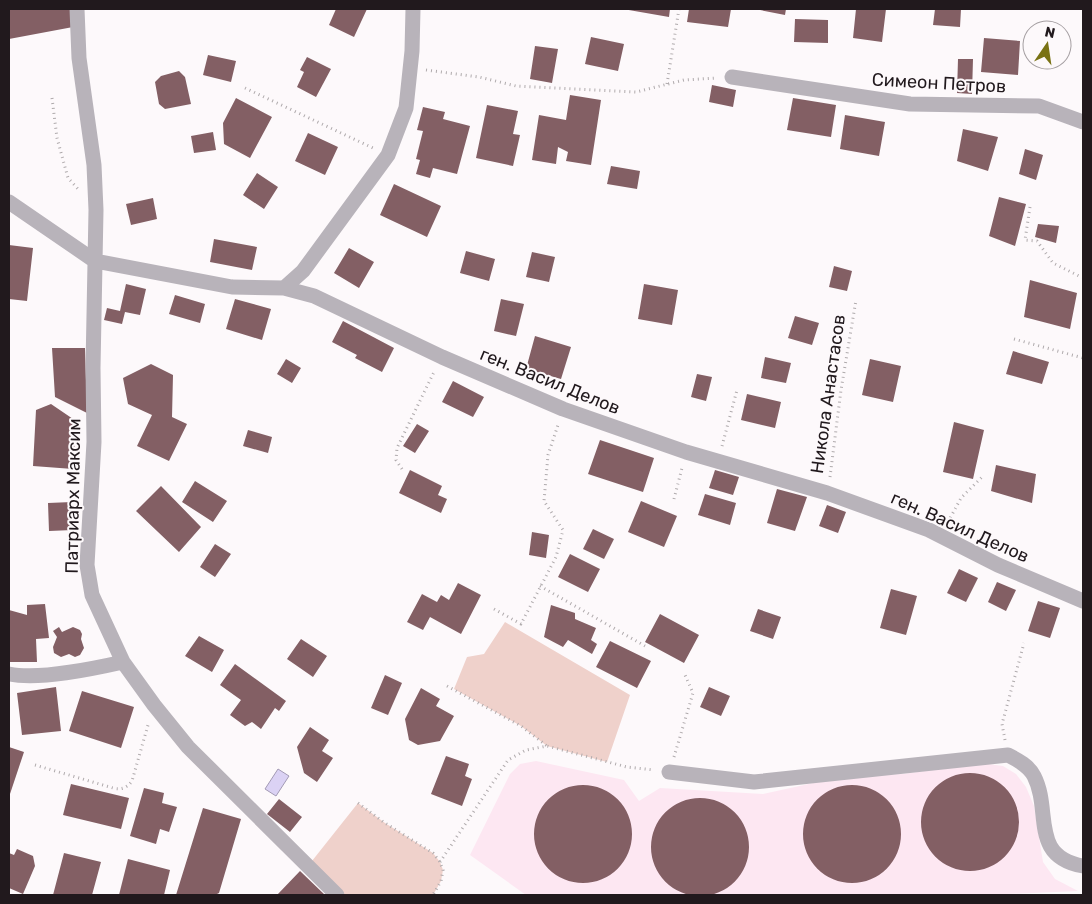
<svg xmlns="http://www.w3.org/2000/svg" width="1092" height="904" font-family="Rubik,sans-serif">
	<rect width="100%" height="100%" fill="#fdf9fb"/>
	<path fill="#fde7f2" d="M536 761 624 780 639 801 660 788 763 794 845 776 903 774 981 763 1003 766 1016 774 1026 787 1034 806 1043 862 1055 879 1078 891 984 895H526L470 855 510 774 520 764Z"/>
	<path fill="#efd1cb" d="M505 622 630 695 607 762 547 746 521 726 454 689 467 657 484 654Z
		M358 803 385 823 433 853 440 862 443 870 441 881 433 895H337L308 866Z"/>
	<path fill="#dbd2f4" stroke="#a39ab4" d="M278 769 289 776 276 796 265 789Z"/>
	<path fill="#835f64" d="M9 9H70L73 27 9 39Z
		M336 9H367L354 37 329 25Z
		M623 9H670L669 17Z
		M689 9H731L728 27 687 22Z
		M755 9H786L785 15Z
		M856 9H886L882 42 853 38Z
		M935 9H961L960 27 933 25Z
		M795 19 828 20V43L794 42Z
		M591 37 624 44 618 71 585 64Z
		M984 38 1020 41 1018 75 981 72Z
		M535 46 558 49 552 83 530 79Z
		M208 55 236 61 231 82 203 75Z
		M307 57 331 69 316 97 297 87 304 72 300 70Z
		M958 59H973L972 94 957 93Z
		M179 71 185 77 191 104 165 109 159 104 155 82 161 76Z
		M712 85 736 90 733 107 709 102Z
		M570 95 601 100 591 165 566 161 568 152 558 147 556 164 532 160 539 115 566 120Z
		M236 98 272 117 250 158 224 144 223 123Z
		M793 98 836 105 831 137 787 130Z
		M487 105 518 111 513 134 520 135 513 166 476 158Z
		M423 107 445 112 443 119 470 126 457 174 433 168 430 178 416 174 420 160 416 159 423 131 417 130Z
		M845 115 885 122 879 156 840 149Z
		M963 129 998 137 988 171 957 161Z
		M213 132 216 150 194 153 191 136Z
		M308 133 338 147 325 175 295 161Z
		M1025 149 1043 155 1036 180 1019 174Z
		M611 166 640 171 637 189 607 184Z
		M257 173 278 187 264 209 243 195Z
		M394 184 441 206 427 237 380 215Z
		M999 197 1026 204 1015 246 989 236Z
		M153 198 157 219 131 225 126 204Z
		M1038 224 1059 226 1056 243 1035 237Z
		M214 239 257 247 252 270 210 262Z
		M9 245 33 248 27 301 9 299Z
		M349 248 374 262 359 288 334 273Z
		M466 251 495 259 489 281 460 273Z
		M532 252 555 257 549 282 526 277Z
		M834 266 852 271 847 291 829 287Z
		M1030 280 1077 293 1070 329 1024 317Z
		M126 284 146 289 140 315 125 312 122 324 104 320 107 308 120 311Z
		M644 284 678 290 672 325 638 319Z
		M175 295 205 304 200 323 169 314Z
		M235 299 271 309 262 340 226 329Z
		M501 299 524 304 516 336 494 331Z
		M795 316 819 323 812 345 788 338Z
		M343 321 394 348 382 372 355 358 357 355 332 342Z
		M535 336 571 347 561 379 526 369Z
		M52 348H85L87 413 55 397Z
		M1013 351 1049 362 1042 384 1006 374Z
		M765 357 791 363 786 383 761 378Z
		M286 359 301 368 292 383 277 374Z
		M870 359 901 366 893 402 862 395Z
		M151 364 173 375 172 417 187 424 169 461 137 446 152 415 128 404 123 378Z
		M697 374 712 377 706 401 691 397Z
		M453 381 484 397 473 417 442 402Z
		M747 394 781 402 775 428 741 420Z
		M51 404 76 421 73 469 33 466 36 410Z
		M954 422 984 430 973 479 943 472Z
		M417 424 429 431 415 453 403 446Z
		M248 430 272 437 268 453 243 446Z
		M600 440 654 458 643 492 588 474Z
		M996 465 1036 474 1032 503 991 491Z
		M410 470 442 486 438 495 447 499 441 513 399 493Z
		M715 470 739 477 733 495 709 488Z
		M195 481 227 501 213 522 182 502Z
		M161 486 201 527 179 552 136 511Z
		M777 489 807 497 795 531 767 523Z
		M705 494 736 503 730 525 698 515Z
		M641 501 677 516 664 547 628 532Z
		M72 502 73 530 49 531 48 503Z
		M827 505 846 512 838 533 819 526Z
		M593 529 614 539 604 559 583 549Z
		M532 532 549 535 546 558 529 555Z
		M215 544 231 554 215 577 200 567Z
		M570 554 600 569 588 592 558 577Z
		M959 569 978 578 966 602 947 593Z
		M997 582 1016 590 1006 611 988 602Z
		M458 583 481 595 461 634 430 617 423 630 407 622 422 594 437 602 441 595 449 600Z
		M891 589 917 596 906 635 880 628Z
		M1038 601 1060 608 1050 638 1028 631Z
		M45 604 49 638 36 639 37 662H9V610L27 615V605Z
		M551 605 575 613V619L596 628 591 640 597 644 592 654 568 640 563 647 544 637Z
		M758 609 781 617 773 639 750 631Z
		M660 614 699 635 684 663 645 642Z
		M59 627 62 632 73 627 80 630 82 634 81 639 84 648 80 655 75 657 69 654 61 657 54 653 53 647 57 637 53 631Z
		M199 636 224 650 212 672 185 656Z
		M301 639 327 656 313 677 287 659Z
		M610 641 651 661 637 688 596 667Z
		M235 664 286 701 279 711 275 708 261 729 252 722 245 726 230 715 241 700 220 685Z
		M385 675 402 683 388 715 371 708Z
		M56 687 61 731 22 735 17 693Z
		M709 687 730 696 721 716 700 707Z
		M421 688 440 699 436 706 454 716 440 741 418 745 409 740 405 719Z
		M82 691 134 707 121 748 69 731Z
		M310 727 329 740 322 751 333 758 317 782 304 773 297 747Z
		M9 747 24 752 9 797Z
		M446 756 469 764 465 776 472 779 462 806 431 794Z
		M921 822a49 49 0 1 1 98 0a49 49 0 1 1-98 0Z
		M71 784 129 798 121 829 63 815Z
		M803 834a49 49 0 1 1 98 0a49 49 0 1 1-98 0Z
		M534 834a49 49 0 1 1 98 0a49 49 0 1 1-98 0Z
		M144 788 164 793 162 803 177 807 169 832 160 829 156 844 130 836Z
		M651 847a49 49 0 1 1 98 0a49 49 0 1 1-98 0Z
		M279 799 302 817 290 832 267 814Z
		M203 808 241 819 219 893 215 895H176Z
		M17 849 33 856 35 866 23 894 9 888V853L14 855Z
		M64 853 101 862 92 895H53Z
		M128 859 170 870 164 895H119Z
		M300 871 325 895H277Z"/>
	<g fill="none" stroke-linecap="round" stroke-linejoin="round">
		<path stroke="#afaaac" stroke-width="3" stroke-dasharray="1 4" stroke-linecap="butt" d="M426 70 479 77 516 86 636 92 684 80 717 78
			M667 84 679 9
			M245 88 373 148
			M52 98 57 138 68 178 78 189
			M1030 207 1025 240 1037 241 1053 263 1079 276 1083 277
			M1014 339 1083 358
			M722 446 737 390
			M402 469 396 460 397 448 434 372
			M830 477 841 390 856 300
			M674 499 682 468
			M948 522 961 498 982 477
			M540 586 645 646
			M494 609 521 624 556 557 563 530 544 501 548 455 558 425
			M447 686 521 726 547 746
			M1005 740 1002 724 1024 643
			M674 757 693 693 685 675
			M35 765 113 788C121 790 127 788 132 781L148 725
			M358 803 385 823 433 853 440 862 443 870 441 881 433 895
			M440 862 508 760 526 750 547 746 627 767 654 770"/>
		<path stroke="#b8b3ba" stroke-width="15" d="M77 9 79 58 94 165 96 210 93 368 94 442 87 565 92 595 123 662 154 705 188 747 337 895
			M732 77 910 104 1039 106 1083 122
			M9 202 95 261 232 287 284 288 314 296 442 357 563 409 686 452 827 493 929 530 998 565 1083 601
			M284 288 303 271 388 155 406 108 412 51 413 9
			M9 674C40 680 92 669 123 662
			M669 772 754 782 1008 755C1018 760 1029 766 1034 776 1052 811 1029 856 1083 866"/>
	</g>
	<g text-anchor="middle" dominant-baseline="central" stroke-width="4" stroke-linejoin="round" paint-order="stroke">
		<g font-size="18" fill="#21191d" stroke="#fdf9fb">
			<text transform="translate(939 83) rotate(3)">Симеон Петров</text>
			<text transform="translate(550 381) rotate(22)">ген. Васил Делов</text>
			<text transform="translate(828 394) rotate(-82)">Никола Анастасов</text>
			<text transform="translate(73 496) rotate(-89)">Патриарх Максим</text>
			<text transform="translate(960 527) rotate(24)">ген. Васил Делов</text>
		</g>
	</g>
	<rect width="1092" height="904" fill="none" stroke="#21191d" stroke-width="20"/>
	<g transform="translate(1047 45) rotate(13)"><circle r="24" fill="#fdf9fb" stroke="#a59fa2"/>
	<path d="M0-4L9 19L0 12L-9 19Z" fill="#797214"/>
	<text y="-8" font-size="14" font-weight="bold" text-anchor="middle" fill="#21191d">N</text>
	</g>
</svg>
